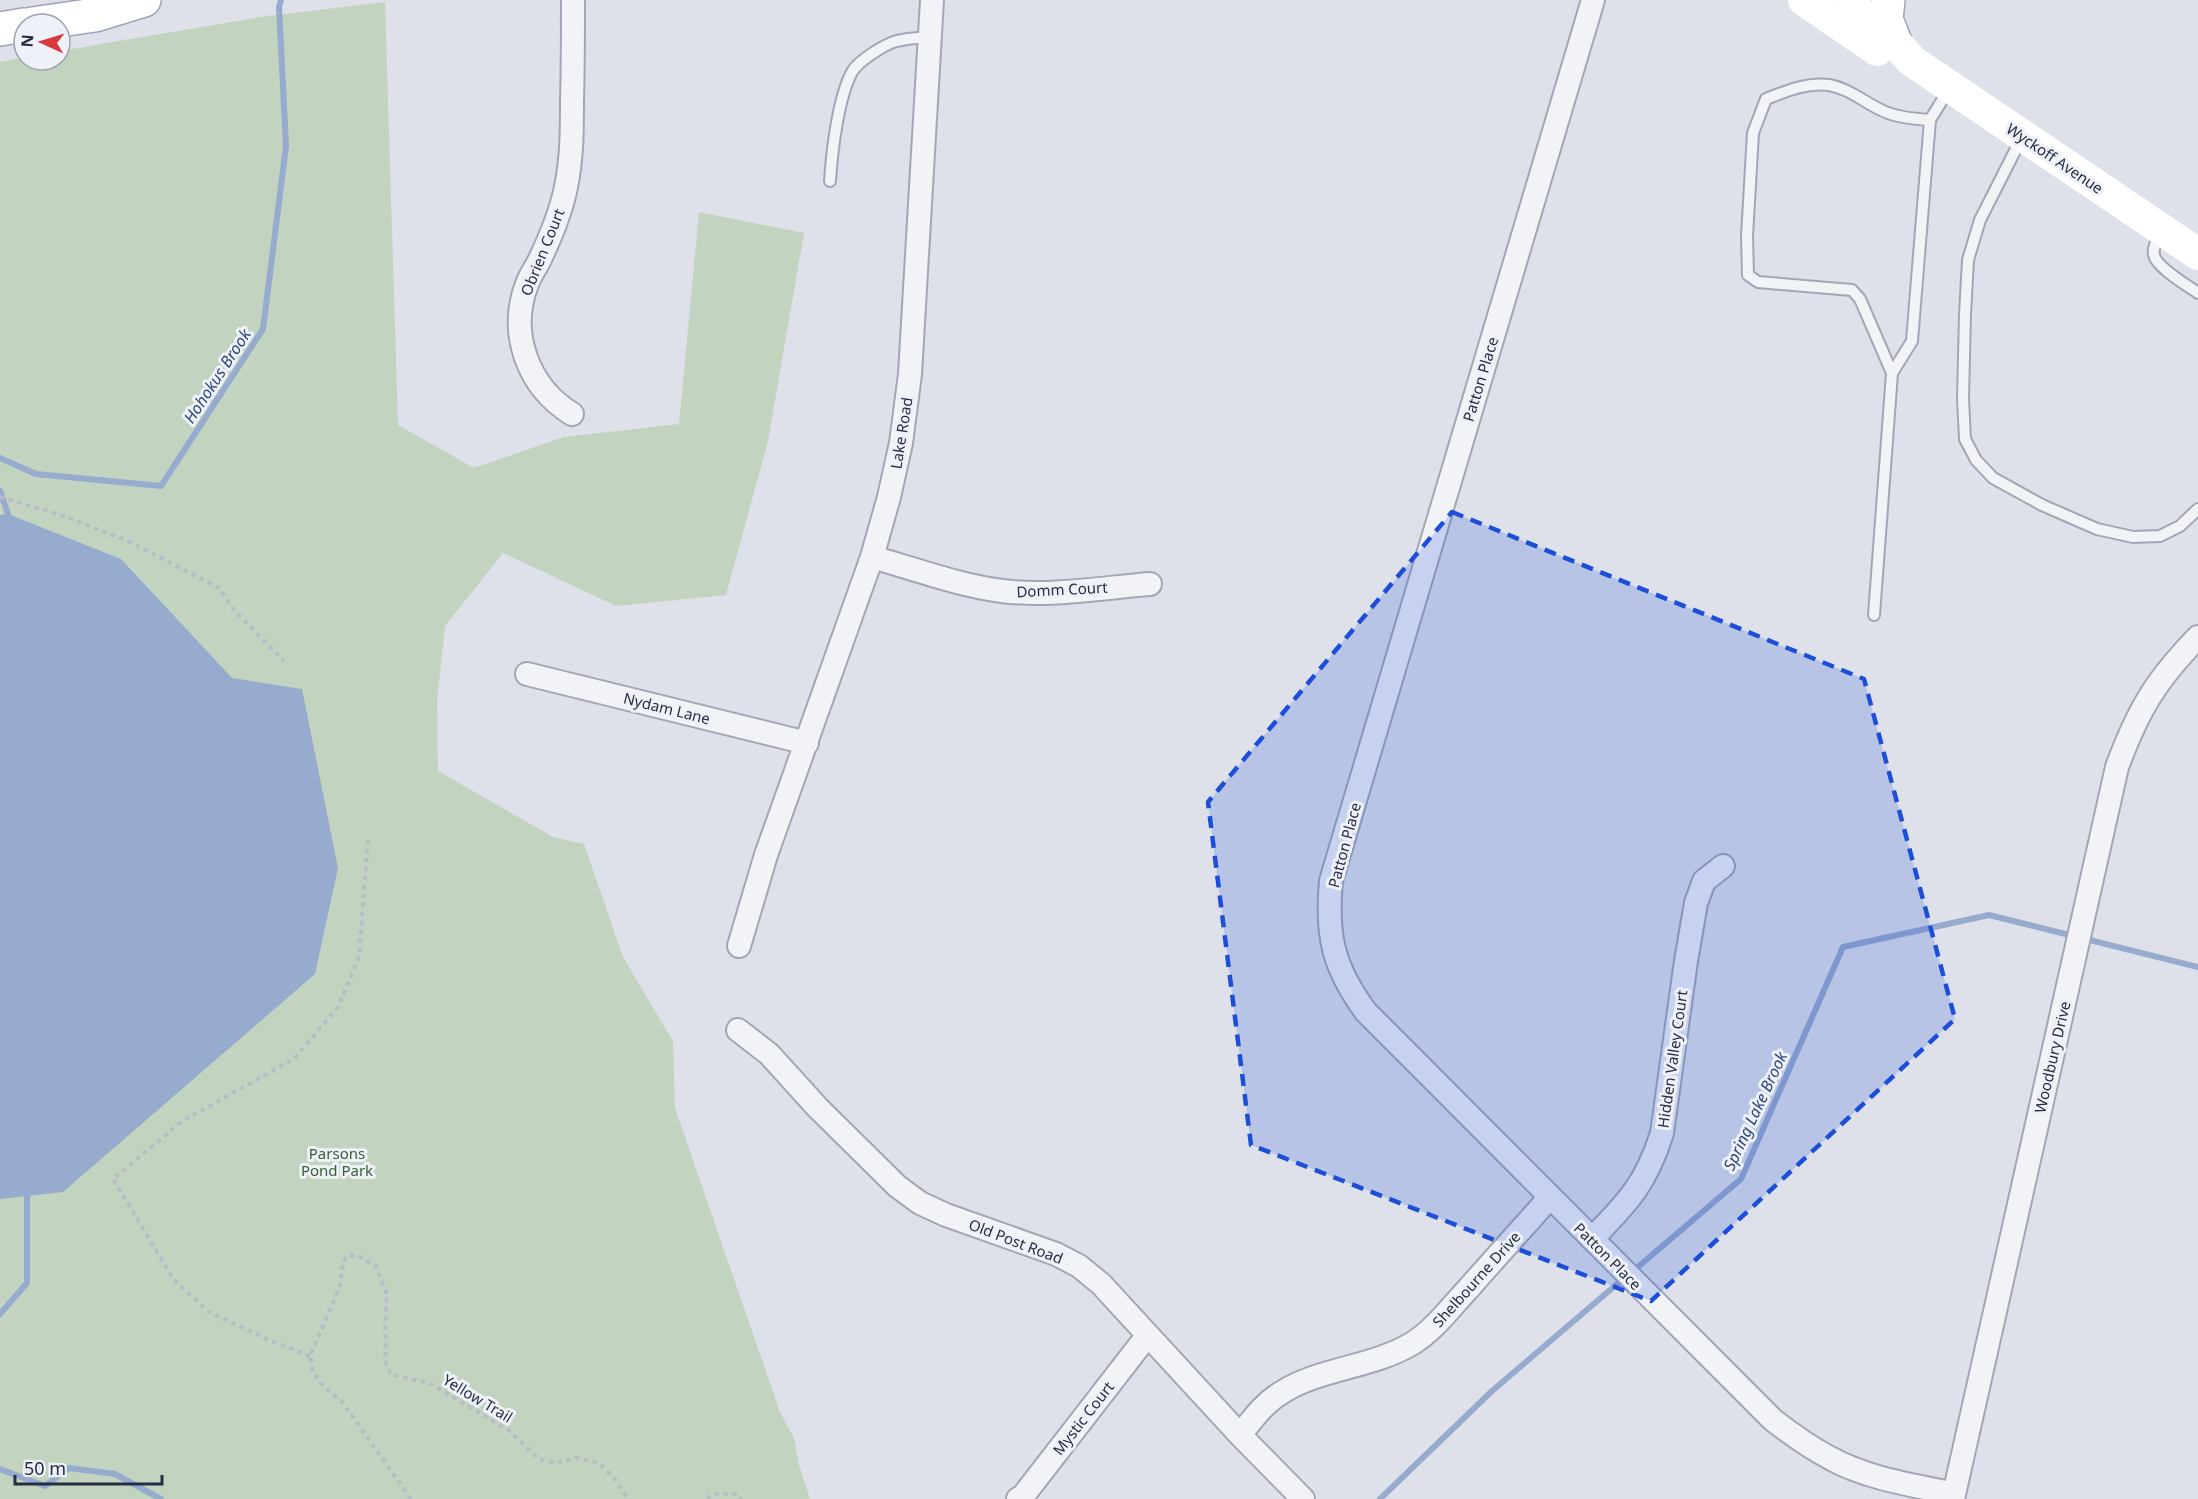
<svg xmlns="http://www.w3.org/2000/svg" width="2198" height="1499" font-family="'Noto Sans',sans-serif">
	<rect width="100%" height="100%" fill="#dee1e9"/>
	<path fill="#c2d4bf" d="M385 2 398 425 474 468 564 437 679 424 699 212 804 233 768 441 726 595 616 606 503 553 445 626 437 701 438 771 553 837 584 844 623 957 673 1041 675 1108 780 1412 794 1438 799 1465 810 1499H0V62L24 57V60H60V51L260 17Z"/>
	<path fill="#96abcd" d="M8 514 121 559 232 678 302 689 338 868 315 974 63 1192 0 1199V515Z"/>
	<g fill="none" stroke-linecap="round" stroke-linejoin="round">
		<path stroke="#96abcd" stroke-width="6" d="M0 458 36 474 161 486 263 329 286 146 279 7 281 0
			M0 491 8 514 9 520
			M1632 1272 1741 1179 1843 947 1989 915 2198 967
			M0 1314 27 1283V1190
			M0 1469 45 1486 69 1468 115 1474 161 1499
			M1380 1499 1492 1391 1624 1278"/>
		<g stroke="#a3a7b4" stroke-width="14">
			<path id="service" d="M2021 139 1980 220 1968 260 1965 314 1963 399 1965 439 1976 460 1993 478 2042 505 2097 529 2133 537 2160 536 2180 526 2198 509
				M830 181C832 151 838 98 852 72 858 61 885 44 897 41 907 38 919 38 929 37
				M2161 232C2158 239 2152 248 2154 255 2156 267 2188 286 2198 293
				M1892 373 1860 299 1852 290 1758 282 1748 275 1747 236 1753 133 1766 99C1786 91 1808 82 1829 85 1852 89 1868 106 1888 113 1901 118 1916 119 1930 120
				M1874 615 1892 373 1912 341 1930 120 1949 89"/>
		</g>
		<g stroke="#a3a7b4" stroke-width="26">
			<path id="minor" d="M1593 0 1331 881C1326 936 1333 967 1366 1012L1773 1420C1791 1434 1809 1447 1830 1458 1868 1479 1913 1485 1954 1494
				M572 414C528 387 508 333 527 284 530 275 536 268 540 259 551 236 561 212 566 187 572 158 572 129 572 100 573 67 573 33 573 0
				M872 557C915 569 957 585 1002 591 1050 597 1101 588 1150 584
				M527 674 807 743
				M739 946 766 855 872 557 889 497 901 443 910 374 932 0
				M738 1030 769 1054 817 1107 897 1186 920 1203 946 1215 1056 1254 1079 1266 1101 1284 1240 1435 1303 1499
				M1592 1239C1628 1202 1646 1184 1662 1133L1686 961 1696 903 1704 881 1723 866
				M1240 1435C1252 1420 1264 1403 1281 1393 1319 1368 1372 1368 1413 1343 1435 1329 1450 1308 1468 1289 1495 1258 1523 1228 1550 1197
				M1018 1499 1023 1496 1147 1336
				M1953 1499 2117 767C2138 710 2156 680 2198 637"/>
		</g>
		<g stroke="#9da4b6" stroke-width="36">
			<path id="primary" d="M1888 0 1886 19 1895 42
				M32 24 95 15 144 0
				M0 29 24 25"/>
		</g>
		<path stroke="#b8bcc4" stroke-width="4" stroke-dasharray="4.5 4.5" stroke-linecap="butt" d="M0 497 61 515 128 541 219 588 234 610 284 661
			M310 1356 269 1340 209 1312 174 1280 113 1179 181 1122 295 1058 338 1007 359 957 368 839
			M411 1499 342 1402 320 1383 312 1368 310 1356 340 1286 343 1261 347 1256 356 1255 375 1265 387 1294 385 1324 386 1366 391 1374 429 1383 508 1430 539 1459 557 1463 576 1458 599 1463 615 1479 628 1499
			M707 1499 714 1494H738L741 1499"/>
		<use href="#service" stroke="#f1f3f7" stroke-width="10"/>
		<use href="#minor" stroke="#f1f3f7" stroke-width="22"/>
		<path stroke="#fff" stroke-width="32" d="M1804 0 1877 50
			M1850 0 1866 20 1895 42 1912 61 2198 254"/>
		<use href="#primary" stroke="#fff" stroke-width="33"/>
	</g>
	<path fill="#1d4ed8" fill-opacity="0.2" stroke="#1d4ed8" stroke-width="4.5" stroke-dasharray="12 8" stroke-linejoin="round" d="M1452 512 1864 679 1955 1019 1651 1301 1251 1145 1208 802Z"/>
	<g text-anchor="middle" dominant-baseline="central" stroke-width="6" stroke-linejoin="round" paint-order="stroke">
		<g font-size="15" fill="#262d42" stroke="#eef1f7">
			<text transform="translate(2055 158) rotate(34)">Wyckoff Avenue</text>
			<text transform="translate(542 252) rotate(-68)">Obrien Court</text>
			<text transform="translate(1480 379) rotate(-73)">Patton Place</text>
			<text transform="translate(901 433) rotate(-81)">Lake Road</text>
			<text transform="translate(1062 589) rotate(-3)">Domm Court</text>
			<text transform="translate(667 708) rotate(14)">Nydam Lane</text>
			<text transform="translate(1344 845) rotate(-75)">Patton Place</text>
			<text transform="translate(2052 1057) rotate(-77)">Woodbury Drive</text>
			<text transform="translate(1672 1059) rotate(-82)">Hidden Valley Court</text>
			<text transform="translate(1016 1241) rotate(21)">Old Post Road</text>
			<text transform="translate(1608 1256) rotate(45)">Patton Place</text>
			<text transform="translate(1476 1279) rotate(-48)">Shelbourne Drive</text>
			<text transform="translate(478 1398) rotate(31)">Yellow Trail</text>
			<text transform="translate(1083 1418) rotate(-52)">Mystic Court</text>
		</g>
		<g font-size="15" fill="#365f32" stroke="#eef1f7">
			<text x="337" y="1153">Parsons<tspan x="337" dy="17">Pond Park</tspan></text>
		</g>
		<g font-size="16" font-style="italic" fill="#2d4779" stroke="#eef1f7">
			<text transform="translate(217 376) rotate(-57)">Hohokus Brook</text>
			<text transform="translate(1755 1111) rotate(-65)">Spring Lake Brook</text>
		</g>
	</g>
	<g transform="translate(42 42) rotate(274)"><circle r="28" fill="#eef1f7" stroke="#9ea3af" stroke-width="1.5"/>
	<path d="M0-4.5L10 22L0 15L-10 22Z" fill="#da383f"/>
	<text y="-9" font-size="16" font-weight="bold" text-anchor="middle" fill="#262d42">N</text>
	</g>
	<path d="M15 1475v9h147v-9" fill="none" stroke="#262d42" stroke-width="3"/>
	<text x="24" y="1475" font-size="18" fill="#262d42" stroke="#eef1f7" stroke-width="4.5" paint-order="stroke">50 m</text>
</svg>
